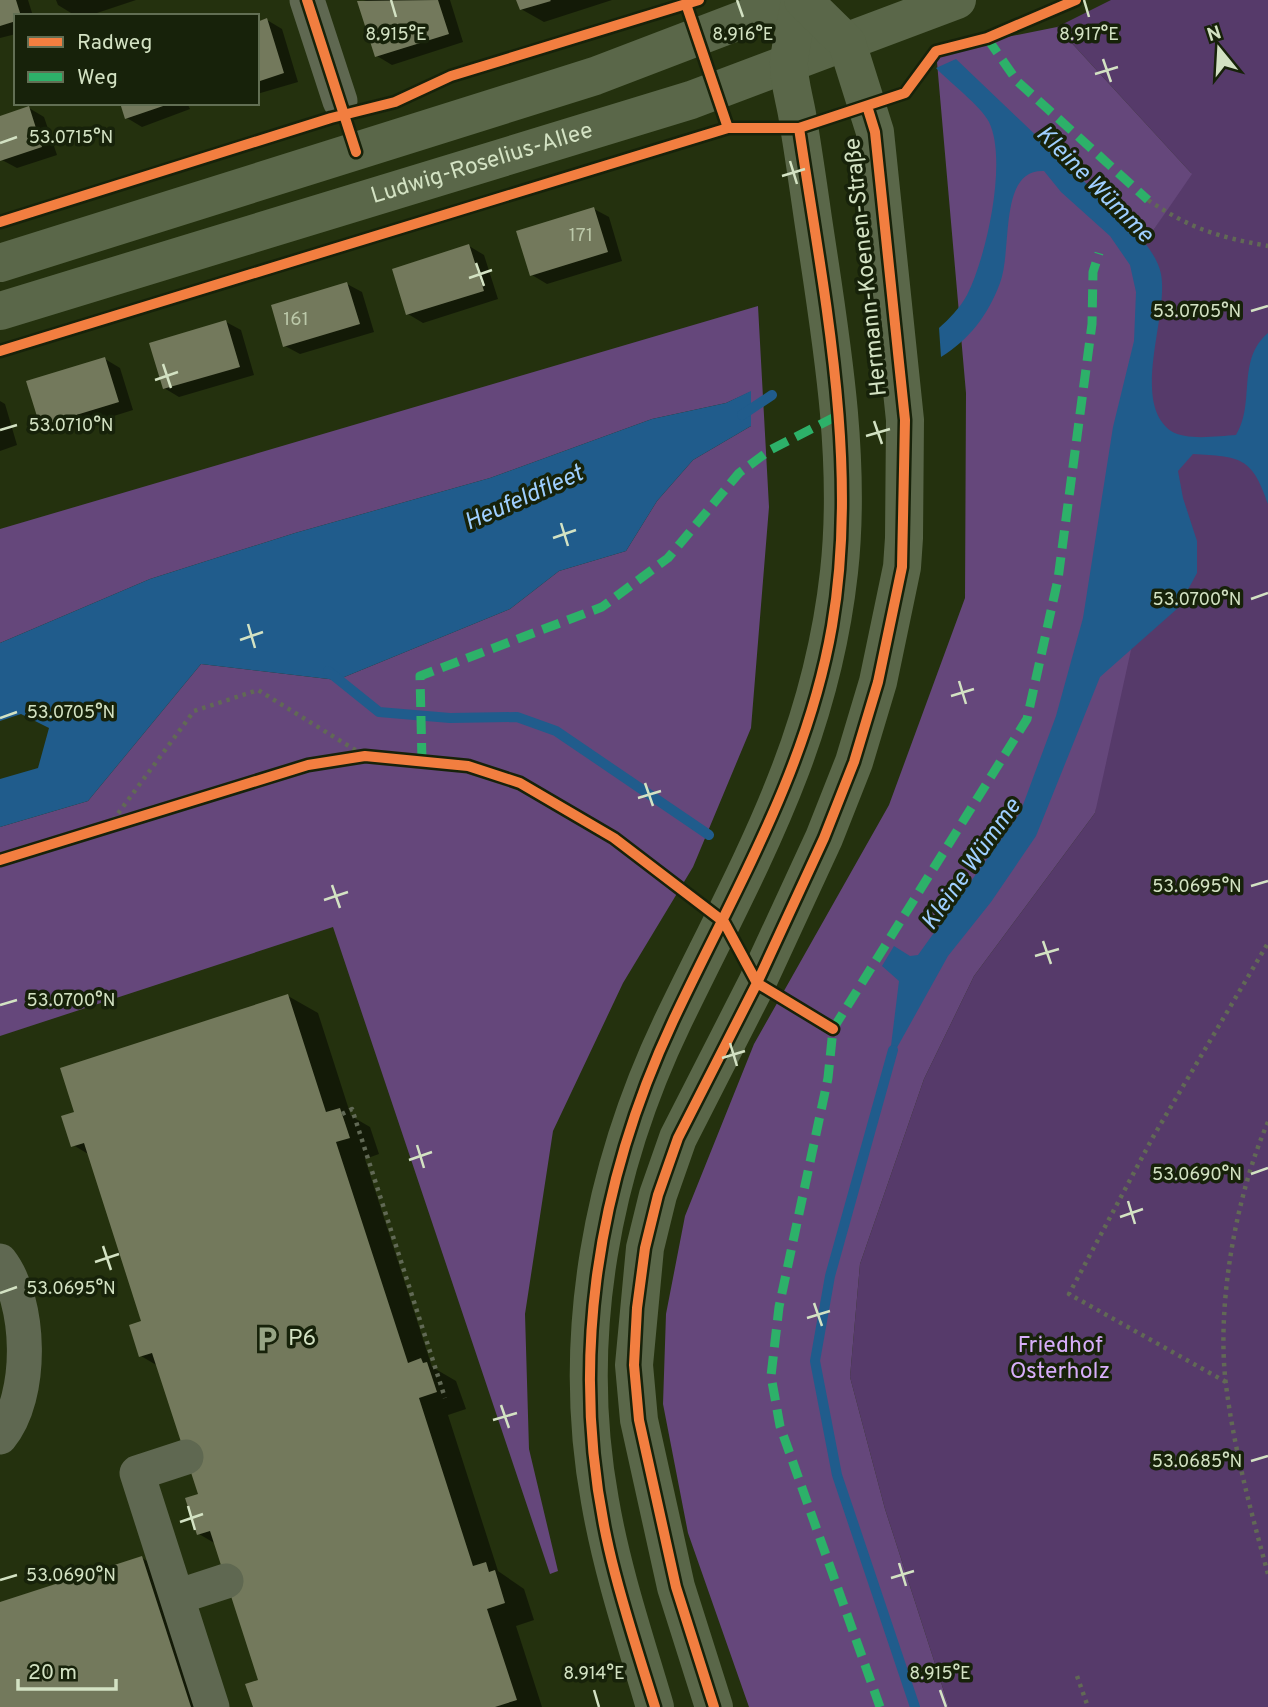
<svg xmlns="http://www.w3.org/2000/svg" width="1268" height="1707" font-family="Overpass,sans-serif">
	<rect width="100%" height="100%" fill="#24310e"/>
	<path fill="#563a6a" d="M1111 0H1268V1707H949L885 1509 850 1377 860 1264 924 1079 974 976 1095 813 1138 300 1146 241 1191 173 1057 27Z"/>
	<path fill="#65477b" d="M1057 27 1192 174 1146 241 1138 300 1163 505 1095 813 974 976 924 1079 860 1264 850 1377 885 1509 949 1707H749L688 1533 663 1404 666 1314 685 1216 754 1044 889 805 965 598 966 393 936 51Z
		M758 306 769 507 751 728 693 867 623 983 553 1131 525 1314 529 1449 558 1571 550 1574 333 927 0 1036V827L88 801 201 664 337 680 510 609 559 571 626 551 657 501 693 460 751 426 750 392 726 403 652 419 490 478 295 533 150 579 0 643V529Z"/>
	<path fill="#205c8c" d="M956 59 1137 232C1146 245 1158 258 1161 274 1169 316 1130 402 1171 431 1187 441 1218 436 1236 435 1256 403 1236 360 1268 333V504C1252 456 1240 457 1193 454L1178 471 1183 498 1197 541V573L1178 608 1100 677 1036 836 991 902 948 956 889 1062 899 981 882 966 894 946 910 956 918 955 1020 813 1056 716 1083 618 1113 427 1134 341 1136 292 1130 265 1110 236 1061 192 1044 171C998 169 1013 248 1000 283 988 315 969 340 941 357L939 328C949 319 960 308 967 295 986 258 1008 161 989 122 981 106 949 82 936 68Z
		M751 391V426L693 460 657 501 626 551 559 571 510 609 337 680 201 664 88 801 0 827V779L38 768 49 728 21 714 0 721V643L150 579 295 533 490 478 652 419 726 403Z"/>
	<path fill="#0007" d="M0 0H28L33 16H16V34L0 38Z
		M56 0H136L88 16H76L58 5Z
		M367 0H450L463 42 392 65 377 56 359 2Z
		M518 0H612L544 22 521 9Z
		M267 20 282 29 298 82 257 94V23Z
		M121 103H187L190 109 142 127 127 118Z
		M29 108 44 117 57 155 17 168 2 160 0 154V117Z
		M594 209 609 217 622 261 547 284 532 275Z
		M469 246 484 255 498 299 423 323 408 314Z
		M347 284 362 292 374 332 300 354 285 346Z
		M226 322 241 330 254 375 179 397 164 388Z
		M105 359 120 368 133 410 56 434 41 425Z
		M0 401 5 404 17 445 0 451Z
		M288 996 318 1013 351 1116 370 1127 379 1154 365 1159 432 1367 456 1381 466 1409 448 1415 498 1571 524 1589 534 1620 516 1626 542 1707H254L260 1681 216 1544 199 1534 200 1495 158 1366 141 1356 144 1322 90 1155 73 1145 76 1113Z
		M142 1558 183 1582 224 1707H0V1604Z"/>
	<g fill="none" stroke-linecap="round" stroke-linejoin="round">
		<path stroke="#205c8c" stroke-width="10" d="M742 415 772 395
			M328 671 379 712 450 718 517 717 556 731 709 835
			M893 1050 830 1276 815 1361 837 1475 915 1707"/>
	</g>
	<path fill="#73795c" d="M0 0H16L21 16H16V21L0 26Z
		M438 0 449 34 375 57 357 1Z
		M516 0H550L551 1 520 10Z
		M267 18 284 73 257 82V22Z
		M120 103H169V104L125 119Z
		M29 106 42 147 0 161V116Z
		M594 207 608 252 530 276 516 231Z
		M469 244 484 291 406 315 392 269Z
		M347 282 360 324 283 347 271 305Z
		M226 320 240 367 163 389 149 343Z
		M105 357 119 402 40 426 26 381Z
		M288 994 326 1112 340 1108 350 1138 336 1142 408 1363 421 1358 423 1363 427 1362 437 1392 419 1398 473 1566 486 1562 489 1572 495 1570 505 1603 487 1609 517 1700 495 1707H253L245 1684 258 1680 210 1531 197 1535 185 1498 198 1494 152 1353 139 1357 129 1325 141 1321 84 1143 71 1147 61 1116 74 1112 60 1068Z
		M142 1556 191 1707H0V1602Z"/>
	<g fill="none" stroke-linecap="round" stroke-linejoin="round">
		<path stroke="#616955" stroke-width="4.5" stroke-dasharray="3.5 5" stroke-linecap="butt" d="M1148 200C1191 229 1218 237 1268 246
			M108 827 194 711 258 690 365 756
			M342 1114 352 1109 445 1398
			M1268 1122C1236 1195 1216 1306 1226 1385 1234 1449 1251 1512 1268 1574
			M1226 1382 1069 1294 1153 1137 1268 943
			M1077 1676 1088 1707"/>
		<path stroke="#5f6851" stroke-width="35" d="M307 0 340 101
			M0 1261C31 1301 34 1396 0 1437
			M186 1457 137 1473 212 1707
			M177 1597 226 1581"/>
		<g stroke="#5a6749" stroke-width="38">
			<path d="M0 263 595 76 794 0"/>
			<path id="s1" d="M0 311 691 100 957 0"/>
			<path d="M655 1707C635 1639 612 1571 600 1501 570 1337 602 1168 674 1019 748 866 820 745 839 572 852 456 830 333 813 219 808 184 803 149 797 114 794 97 788 78 789 61 791 41 797 20 800 0"/>
			<path d="M714 1707 676 1587 639 1420 634 1365 645 1248 658 1195 678 1138 757 983 824 838 854 762 878 682 902 567 904 538 905 420 875 132 847 43 803 0"/>
		</g>
		<path stroke="#2db169" stroke-width="9" stroke-dasharray="18 9" stroke-linecap="butt" d="M987 38 1017 81 1148 200
			M422 761 420 676 602 607 668 558 739 473 770 450 837 416
			M880 1707 780 1426 771 1376 779 1307 828 1078 833 1029 1027 719 1058 579 1092 324 1093 272 1099 253"/>
		<g stroke="#17220a" stroke-width="15">
			<path id="cycleway" d="M307 0 356 152
				M686 4 728 128
				M0 222 331 118 395 102 451 76 699 0
				M0 351 728 128H799L905 93 936 51 987 38 1076 0
				M0 860 308 765 365 756 468 766 520 783 614 838 724 922 757 983 833 1029
				M655 1707C639 1655 621 1602 609 1549 568 1369 595 1188 673 1021 734 891 807 771 832 626 860 463 823 290 799 128
				M714 1707 676 1587 639 1420 634 1365 637 1308 645 1248 658 1195 678 1138 757 983 824 838 854 762 878 682 902 567 905 420 875 132 867 106"/>
		</g>
		<use href="#cycleway" stroke="#f27e40" stroke-width="10"/>
	</g>
	<path fill="none" stroke="#d3e2c3" stroke-width="2.5" d="M391 0 396 17M737 0 743 17M1084 0 1089 17M1103 59 1111 82M1095 74 1118 67M0 143 17 137M790 161 797 184M782 176 805 169M476 263 484 286M469 278 492 270M1251 311 1268 306M163 364 171 388M155 380 178 372M874 421 882 444M0 430 17 425M866 436 890 429M561 523 568 546M553 538 576 530M1251 599 1268 593M248 624 255 648M240 640 263 632M959 681 966 704M951 696 974 689M0 718 17 712M645 783 653 806M638 798 661 791M332 885 340 908M1251 886 1268 881M324 900 348 892M1043 941 1051 964M1035 956 1059 949M0 1005 17 1000M730 1043 737 1066M722 1058 745 1051M417 1145 424 1168M409 1160 432 1152M1251 1174 1268 1168M1128 1201 1135 1224M1120 1217 1143 1209M103 1246 111 1270M95 1262 119 1254M0 1293 17 1287M814 1303 822 1326M807 1318 830 1311M501 1405 509 1428M493 1420 517 1413M1251 1461 1268 1456M188 1506 195 1530M180 1522 203 1514M899 1563 906 1586M891 1578 914 1571M0 1580 17 1575M594 1690 599 1707M940 1690 946 1707"/>
	<defs>
		<g id="parking-bare" transform="scale(2.1)"><path d="M-3.5-5.5H1a3.5 3.5 0 0 1 0 7H-1V5.5H-3.5ZM-1-3.4V-.6H.8a1.4 1.4 0 0 0 0-2.8Z" fill="#96a484" stroke="#17220a" stroke-width="2.5" paint-order="stroke"/></g>
	</defs>
	<g fill-rule="evenodd">
		<use href="#parking-bare" x="267" y="1339"/>
	</g>
	<g text-anchor="middle" dominant-baseline="central" stroke-width="7" stroke-linejoin="round" paint-order="stroke">
		<g font-size="19" fill="#bbc8a9">
			<text x="581" y="236">171</text>
			<text x="296" y="320">161</text>
		</g>
		<g font-size="23" fill="#d3e2c3" stroke="#17220a">
			<text stroke="none"><textPath href="#s1" startOffset="504">Ludwig-Roselius-Allee</textPath></text>
			<text transform="translate(867 267) rotate(-96)">Hermann-Koenen-Straße</text>
		</g>
		<g font-size="23" fill="#d3e2c3" stroke="#17220a" text-anchor="start">
			<text x="288" y="1339">P6</text>
		</g>
		<g font-size="23" fill="#d7aef9" stroke="#17220a">
			<text x="1060" y="1346">Friedhof<tspan x="1060" dy="26">Osterholz</tspan></text>
		</g>
		<g font-size="24" font-style="italic" fill="#9fcfff" stroke="#17220a">
			<text transform="translate(1094 185) rotate(45)">Kleine Wümme</text>
			<text transform="translate(524 499) rotate(-24)">Heufeldfleet</text>
			<text transform="translate(972 865) rotate(-55)">Kleine Wümme</text>
		</g>
	</g>
	<g font-size="18" text-anchor="middle" fill="#d3e2c3" stroke="#17220a" stroke-width="7" stroke-linejoin="round" paint-order="stroke">
		<text x="396" y="40">8.915°E</text>
		<text x="743" y="40">8.916°E</text>
		<text x="1089" y="40">8.917°E</text>
		<text x="71" y="143">53.0715°N</text>
		<text x="1197" y="317">53.0705°N</text>
		<text x="71" y="431">53.0710°N</text>
		<text x="1197" y="605">53.0700°N</text>
		<text x="71" y="718">53.0705°N</text>
		<text x="1197" y="892">53.0695°N</text>
		<text x="71" y="1006">53.0700°N</text>
		<text x="1197" y="1180">53.0690°N</text>
		<text x="71" y="1294">53.0695°N</text>
		<text x="1197" y="1467">53.0685°N</text>
		<text x="71" y="1581">53.0690°N</text>
		<text x="594" y="1679">8.914°E</text>
		<text x="940" y="1679">8.915°E</text>
	</g>
	<rect x="14" y="14" width="245" height="91" fill="#17220a" stroke="#626f54" stroke-width="2"/>
	<rect x="28" y="37" width="35" height="10" fill="#f27e40" stroke="#626f54" stroke-width="2"/>
	<text x="77" y="49" font-size="21" fill="#d3e2c3">Radweg</text>
	<rect x="28" y="72" width="35" height="10" fill="#2db169" stroke="#626f54" stroke-width="2"/>
	<text x="77" y="84" font-size="21" fill="#d3e2c3">Weg</text>
	<g transform="translate(1219 49) rotate(342)" stroke="#17220a" stroke-width="5" paint-order="stroke">
	<path d="M0-5L12 26L0 18L-12 26Z" fill="#d3e2c3"/>
	<text y="-10" font-size="19" font-weight="bold" text-anchor="middle" fill="#d3e2c3">N</text>
	</g>
	<path d="M18 1679v10h98v-10" fill="none" stroke="#d3e2c3" stroke-width="3.5"/>
	<text x="28" y="1679" font-size="21" fill="#d3e2c3" stroke="#17220a" stroke-width="5" paint-order="stroke">20 m</text>
</svg>
